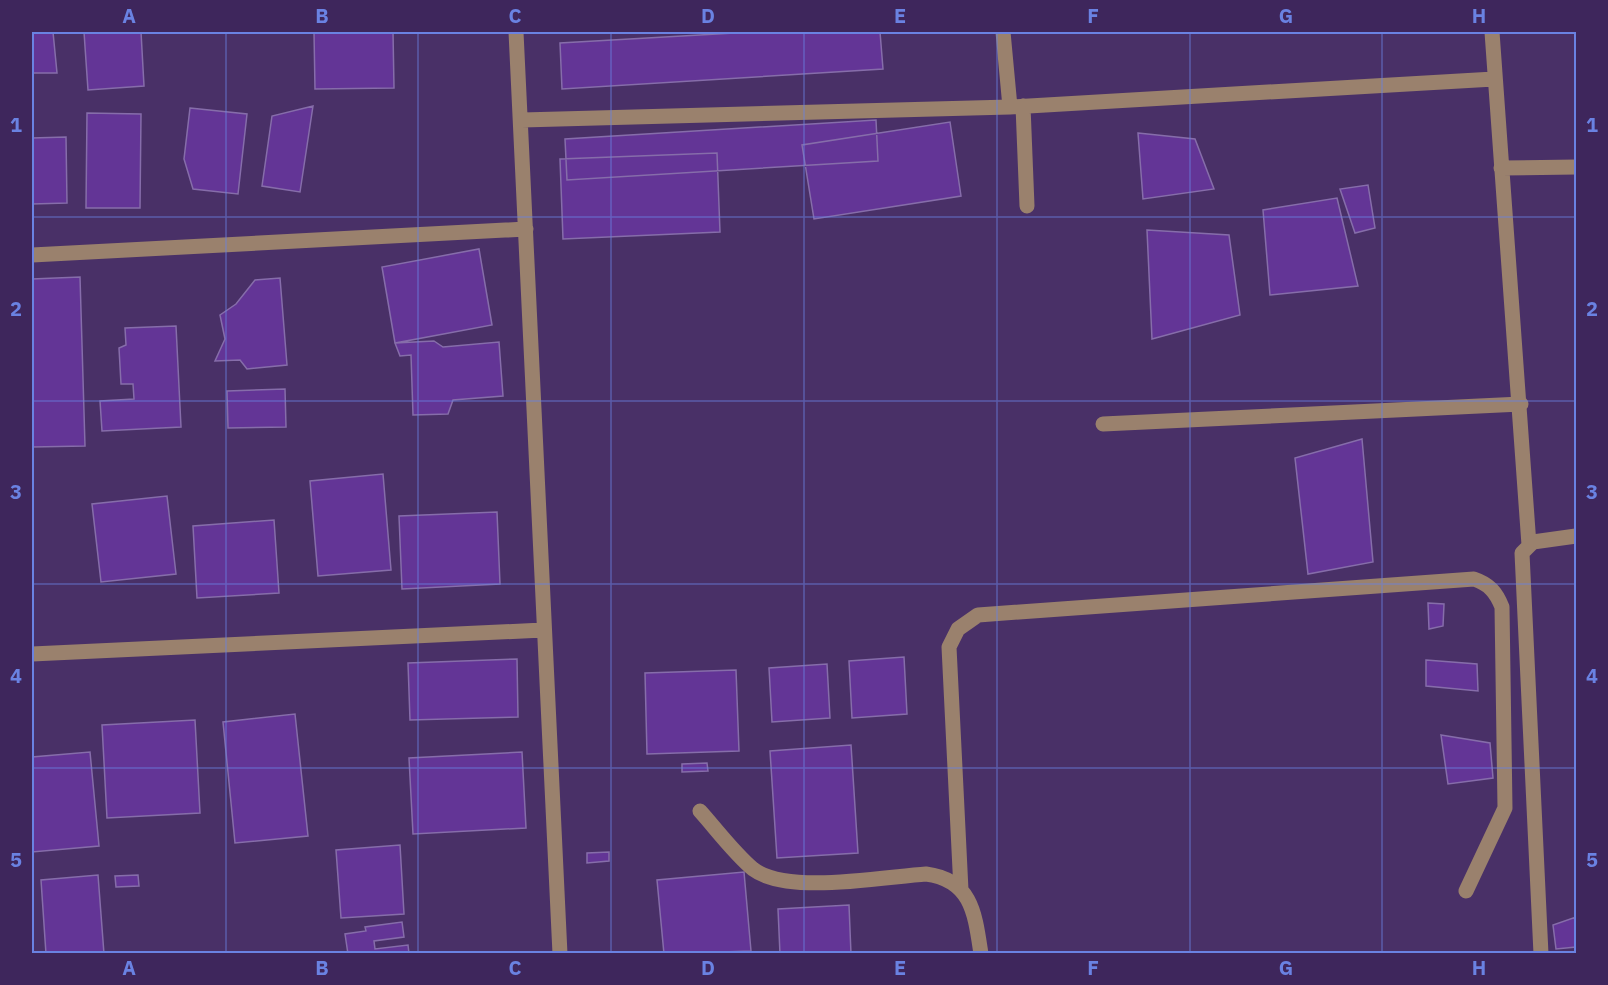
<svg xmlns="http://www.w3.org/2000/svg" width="1608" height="985" font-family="'IBM Plex Sans',sans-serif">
	<rect width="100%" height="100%" fill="#493067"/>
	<path fill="#633596" stroke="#866daa" stroke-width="1.5" d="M32 32H53L57 73H32Z
		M84 32H141L144 86 88 90Z
		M314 32H393L394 88 315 89Z
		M752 32H880L883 69 562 89 560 43Z
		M313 106 300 192 262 186 272 116Z
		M190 108 247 114 238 194 193 189 184 159Z
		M87 113 141 114 140 208H86Z
		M876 120 878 161 567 180 565 139Z
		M950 122 961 196 814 219 802 145Z
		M1138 133 1195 139 1214 189 1143 199Z
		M66 137 67 203 32 204V138Z
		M717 153 720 232 563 239 560 159Z
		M1368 185 1375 228 1355 233 1340 189Z
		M1337 198 1358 286 1270 295 1263 210Z
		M1147 230 1229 235 1240 315 1152 339Z
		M479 249 492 325 395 343 382 267Z
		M80 277 85 446 32 447V279Z
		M280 278 287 365 247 369 240 360 215 361 225 339 220 315 236 304 255 280Z
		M176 326 181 427 102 431 100 401 134 399 133 384H121L119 348 126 345 125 328Z
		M434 341 443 347 499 342 503 396 453 400 448 414 413 415 411 355 400 356 395 343Z
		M285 389 286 427 228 428 227 391Z
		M1362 439 1373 562 1308 574 1295 458Z
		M383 474 391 570 318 576 310 481Z
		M167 496 176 574 101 582 92 504Z
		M497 512 500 584 402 589 399 516Z
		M274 520 279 593 197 598 193 526Z
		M1428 603 1444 604 1443 626 1429 629Z
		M904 657 907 714 852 718 849 661Z
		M517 659 518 717 410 720 408 663Z
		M1426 660 1477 664 1478 691 1426 686Z
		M827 664 830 718 772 722 769 668Z
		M736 670 739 751 647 754 645 673Z
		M295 714 308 836 235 843 223 722Z
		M195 720 200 813 107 818 102 725Z
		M1441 735 1490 743 1493 778 1448 784Z
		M851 745 858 853 777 858 770 751Z
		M90 752 99 846 32 852V757Z
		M522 752 526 828 413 834 409 758Z
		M707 763 708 771 682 772V764Z
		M400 845 404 914 341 918 336 850Z
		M609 852V861L587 863V853Z
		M744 872 751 951 664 954 657 880Z
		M98 875 104 954H46L41 880Z
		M138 875 139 886 116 887 115 876Z
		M849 905 851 954H780L778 909Z
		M1576 917V947L1556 949 1553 925Z
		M402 922 404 937 374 941 375 949 408 945 409 954H348L345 934 366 931 365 927Z"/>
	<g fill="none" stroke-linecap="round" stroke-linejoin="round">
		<path stroke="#9a816d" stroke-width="15" d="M516 32 560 954
			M1003 32 1010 107
			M1492 32 1529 545
			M1023 106 1027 206
			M522 120 1010 107 1494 79
			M1501 168 1576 167
			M32 255 526 229
			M1103 424 1521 404
			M32 654 543 630
			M700 811C717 830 734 853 753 869 787 895 883 877 926 874 972 880 975 914 981 954
			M961 890 949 647 958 629 978 615 1474 579C1489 584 1496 592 1502 607L1505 808 1466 891
			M1541 954 1522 553 1533 542 1576 536"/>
	</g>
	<path fill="none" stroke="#6a82e2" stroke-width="1.5" stroke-opacity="0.55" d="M226 32V954M418 32V954M611 32V954M804 32V954M997 32V954M1190 32V954M1382 32V954M32 217H1576M32 401H1576M32 584H1576M32 768H1576"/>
	<rect width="1608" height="985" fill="none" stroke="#3e265c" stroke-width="66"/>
	<rect x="33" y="33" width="1542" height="919" fill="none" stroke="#6a82e2" stroke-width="2"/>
	<g font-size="20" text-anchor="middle" font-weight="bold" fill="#6a82e2">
		<text x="129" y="23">A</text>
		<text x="322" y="23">B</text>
		<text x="515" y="23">C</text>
		<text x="708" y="23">D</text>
		<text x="900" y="23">E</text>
		<text x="1093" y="23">F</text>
		<text x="1286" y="23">G</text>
		<text x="1479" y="23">H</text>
		<text x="16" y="132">1</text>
		<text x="1592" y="132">1</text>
		<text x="16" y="316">2</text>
		<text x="1592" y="316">2</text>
		<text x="16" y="499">3</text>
		<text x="1592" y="499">3</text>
		<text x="16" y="683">4</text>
		<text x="1592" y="683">4</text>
		<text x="16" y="867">5</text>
		<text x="1592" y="867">5</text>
		<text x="129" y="975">A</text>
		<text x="322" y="975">B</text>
		<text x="515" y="975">C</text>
		<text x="708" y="975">D</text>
		<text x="900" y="975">E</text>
		<text x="1093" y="975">F</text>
		<text x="1286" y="975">G</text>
		<text x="1479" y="975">H</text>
	</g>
</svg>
